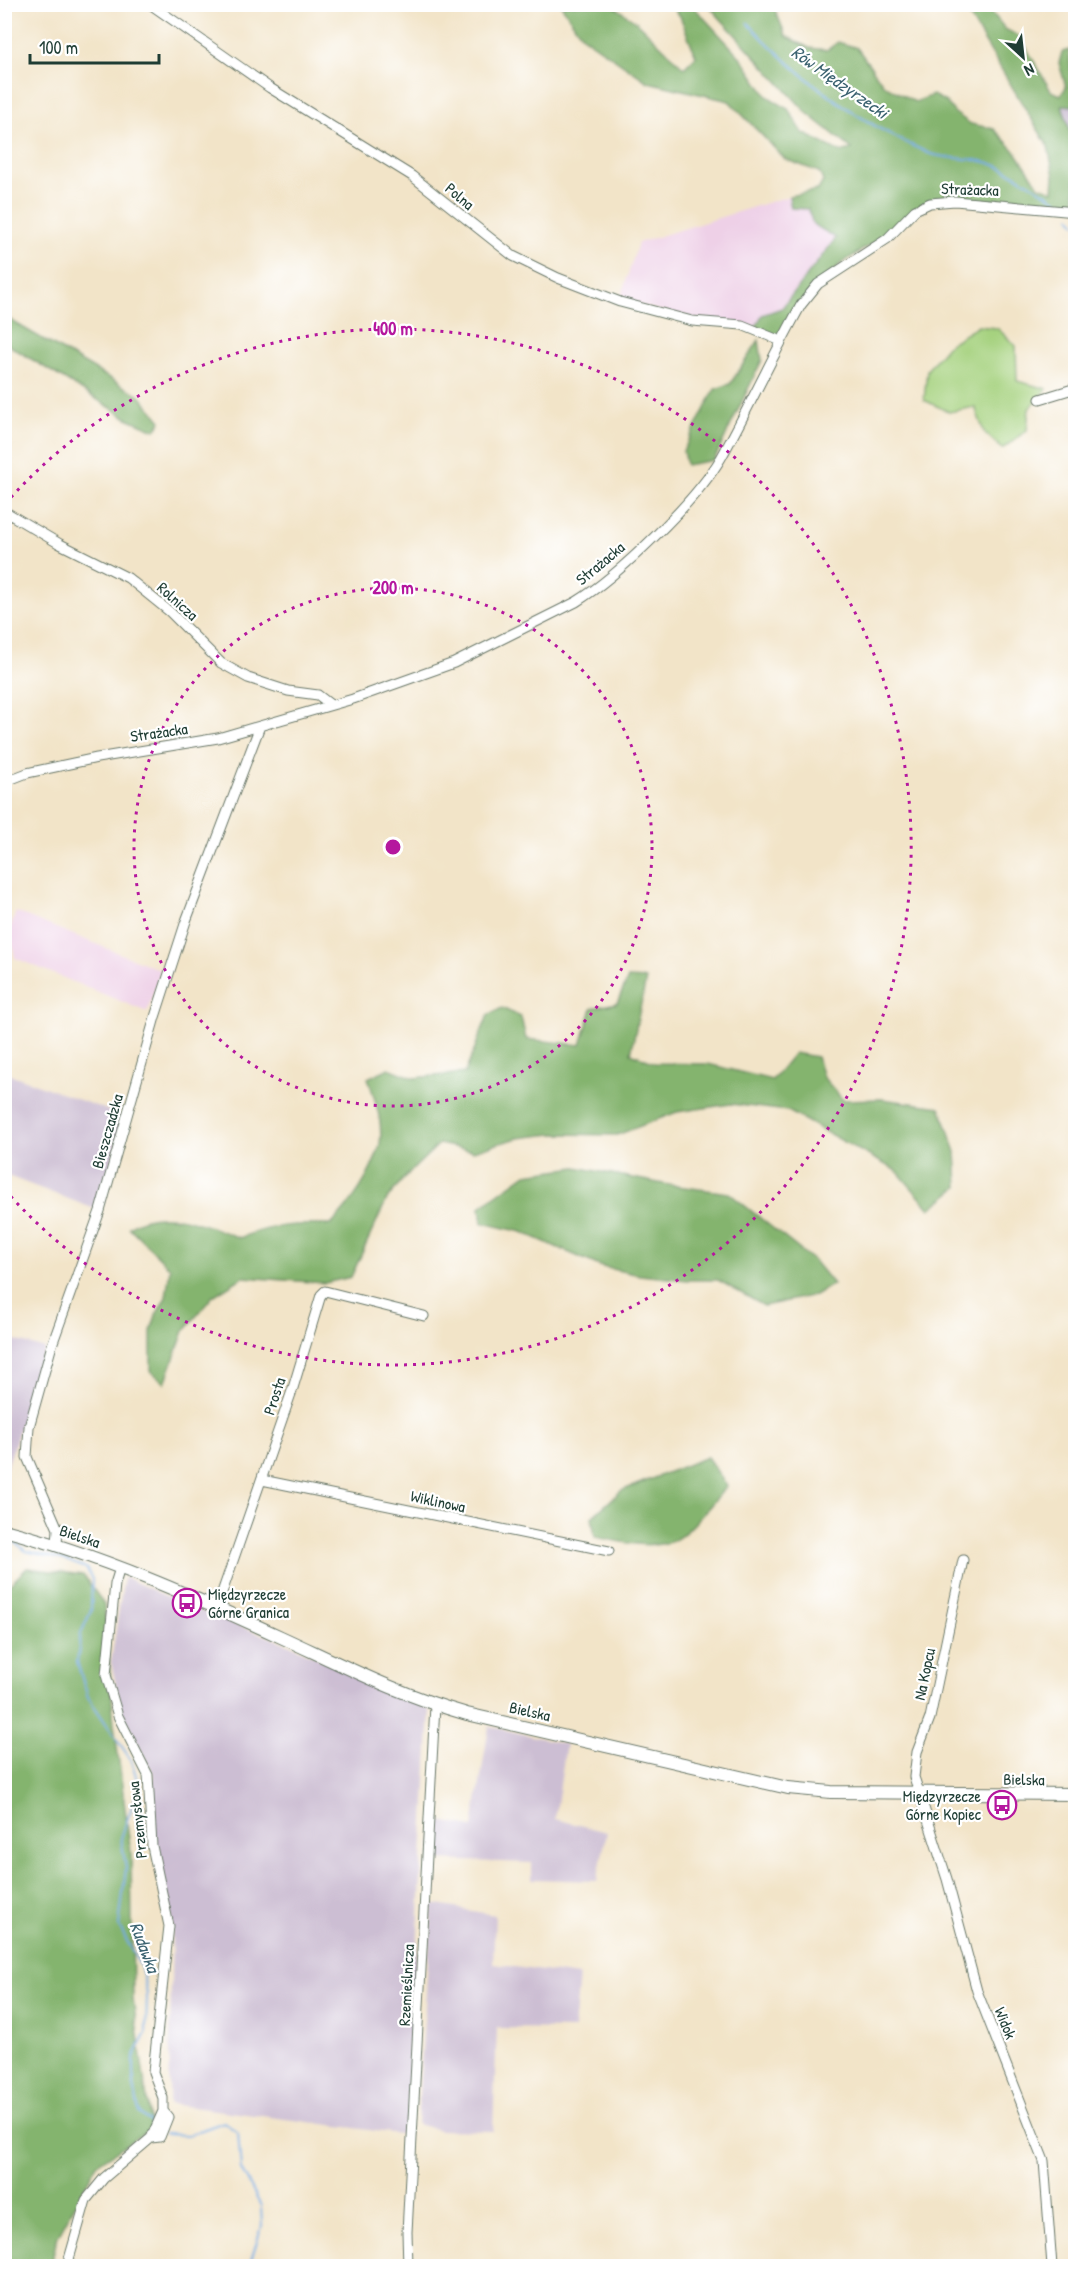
<svg xmlns="http://www.w3.org/2000/svg" width="1080" height="2271" font-family="'Patrick Hand',sans-serif">
	<rect width="100%" height="100%" fill="#fff"/>
	<filter id="ink" filterUnits="userSpaceOnUse"><feTurbulence type="fractalNoise" baseFrequency=".0167" numOctaves="2"/><feDisplacementMap in="SourceGraphic" scale="12" xChannelSelector="R" yChannelSelector="G"/><feConvolveMatrix kernelMatrix="1 2 1 2 8 2 1 2 1" color-interpolation-filters="sRGB"/></filter>
	<filter id="wash" filterUnits="userSpaceOnUse"><feTurbulence type="fractalNoise" baseFrequency=".008" numOctaves="4" result="noise"/><feDisplacementMap in="SourceGraphic" scale="24" xChannelSelector="R" yChannelSelector="G"/><feGaussianBlur stdDeviation="1.35" result="paint"/><feColorMatrix in="noise" values="0 0 0 0 0 0 0 0 0 0 0 0 0 0 0 0 0 1.4 0 .05"/><feComposite in="paint" operator="in"/></filter>
	<g filter="url(#wash)">
		<rect width="100%" height="100%" fill="#f2e4c8"/>
		<path fill="#eed0e7" d="M789 196 791 208 808 209 813 224 836 238 782 308 763 315 756 327 693 319 620 300 638 243Z
			M16 912 161 970 147 1012 15 958 10 929Z"/>
		<path fill="#ccbed3" d="M1062 105 1075 106V148Z
			M4 1072 123 1116 100 1211 5 1175Z
			M5 1337 45 1349 5 1474 4 1337Z
			M124 1577 190 1607 290 1645 430 1710 407 2135 169 2104 172 1924 155 1842 153 1773 122 1713 111 1662Z
			M489 1726 566 1744 555 1819 607 1832 597 1881 532 1879V1863L430 1860 434 1820 473 1827Z
			M432 1904 495 1915 493 1964 579 1976 574 2029 497 2028 493 2131 439 2130 417 2124Z"/>
		<path fill="#a6d27f" stroke="#62885a" stroke-width="1.5" d="M978 326 997 328 1016 346 1017 381 1047 389 1029 409 1027 430 1002 449 984 432 975 407 949 412 924 400 927 370 949 344Z"/>
		<path fill="#84b46e" stroke="#527851" stroke-width="1.5" d="M561 5H612L637 22 684 68 696 56 680 16 670 5H692L742 59 767 96 788 109 803 133 840 152 852 149 807 113 708 5H773L786 36 809 48 827 50 838 42 857 48 884 85 915 102 933 95 946 102 955 113 971 124 994 129 1016 152 1039 186 1053 191 1054 176 1048 146 963 6 986 5 1005 29 1020 37 1051 91 1061 95 1066 87 1059 63 1062 52 1069 50 1071 70H1075V106L1062 105 1075 148V206L956 199 928 200 883 237 840 264 781 333 771 335 756 327 762 315 782 308 836 238 813 224 808 209 791 208 789 196 818 190 823 181 819 172 785 159 729 101 648 82 582 36Z
			M5 317 140 396 161 421 155 430 129 419 5 343Z
			M759 340 762 360 714 460 686 465 683 451 715 389 730 384Z
			M628 978 646 979 631 1053 655 1063 708 1064 772 1080 794 1053 817 1057 823 1077 843 1100 882 1099 940 1107 956 1152 958 1187 930 1209 897 1171 788 1111 731 1104 677 1112 617 1135 553 1134 518 1138 473 1151 439 1144 404 1178 387 1199 351 1277 325 1283 243 1277 213 1296 184 1331 165 1383 151 1371V1331L156 1315 166 1297 170 1268 129 1227C161 1204 207 1225 239 1238 275 1224 293 1224 331 1225 350 1205 369 1178 378 1151 386 1129 375 1099 368 1078L389 1068 414 1078 465 1073 488 1015 502 1008 521 1017 526 1039 581 1045 592 1008 617 1003Z
			M576 1167 669 1185 729 1193 815 1262 833 1284 815 1295 764 1306 718 1280H688L640 1275 602 1267 522 1232 482 1223 480 1207 526 1174Z
			M707 1457 727 1486C714 1500 687 1537 670 1542 650 1549 616 1541 595 1537L592 1517 621 1491Z
			M27 1568 83 1575 104 1604 114 1724 131 1854 133 1999 151 2128 97 2164 58 2236 50 2266H5L4 1590Z"/>
		<g fill="none" stroke-linecap="round" stroke-linejoin="round">
			<path stroke="#73aae2" stroke-width="2" d="M748 23C798 77 860 123 928 153 948 161 975 156 995 165 1017 174 1038 189 1058 201
				M1070 217 1076 224
				M11 1539 26 1551 65 1560 86 1568 92 1579 91 1611 81 1633 77 1662 88 1697 131 1760 139 1786 121 1838 126 1868 119 1926 141 1967 147 1994 146 2033 134 2057V2085L139 2113 153 2125
				M164 2134 188 2135 224 2122 238 2133 241 2169 261 2206 262 2226 249 2266"/>
		</g>
	</g>
	<g filter="url(#ink)">
		<g fill="none" stroke-linecap="round" stroke-linejoin="round">
			<g stroke="#697768" stroke-width="11">
				<path id="minor" d="M150 4 270 88 412 176 513 256 558 278 620 302 692 321 742 325 781 341
					M1040 399 1076 388
					M4 511 60 544 128 578 170 612 221 663 248 678 288 691 318 695 331 705
					M4 782 27 773 97 758 218 738 353 699 454 663 576 602C618 576 696 501 721 458 749 408 773 355 801 305L818 284 887 239 915 210 930 203 955 201 1076 212
					M262 1480 609 1551
					M57 1545 58 1529 27 1457 29 1427 52 1345 100 1211 155 1017 186 921 260 726
					M963 1560 930 1718 917 1752 914 1777 947 1879 977 1991 1044 2161 1052 2266
					M217 1607 293 1388 321 1295 325 1291 424 1316
					M151 2138 163 2111
					M67 2266 86 2200 104 2178 151 2138 160 2137 168 2117 163 2111V2098L153 2072 169 1926 152 1846 148 1775 118 1716 106 1675 115 1584 120 1568
					M408 2266 407 2232 435 1705"/>
			</g>
			<g stroke="#697768" stroke-width="14">
				<path id="tertiary" d="M4 1530C100 1555 192 1596 281 1637 342 1665 402 1696 467 1714L788 1788 831 1792 1076 1794"/>
			</g>
			<use href="#minor" stroke="#fff" stroke-width="9"/>
			<use href="#tertiary" stroke="#fff" stroke-width="12"/>
		</g>
	</g>
	<g fill="none" stroke="#b5179e" stroke-width="3" stroke-dasharray="3 6">
		<circle cx="393" cy="847" r="259"/>
		<path d="M5 504A518 518 0 1 1 5 1190"/>
	</g>
	<defs>
		<g id="bus-ring" transform="scale(1.5)"><circle r="9.5" fill="#fff" stroke="#b5179e" stroke-width="1.5"/><path d="M-5-6H5V4H4V6H2V4H-2V6H-4V4H-5ZM-3.5-4V0h7V-4ZM-3.5 1.2v1.5H-2V1.2ZM2 1.2v1.5H3.5V1.2Z" fill="#b5179e"/></g>
	</defs>
	<g fill-rule="evenodd">
		<use href="#bus-ring" x="187" y="1603"/>
		<use href="#bus-ring" x="1002" y="1805"/>
	</g>
	<g text-anchor="middle" dominant-baseline="central" stroke-width="4.5" stroke-linejoin="round" paint-order="stroke">
		<g font-size="16" fill="#1f3d34" stroke="#fff">
			<text transform="translate(970 189) rotate(2)">Strażacka</text>
			<text transform="translate(460 196) rotate(40)">Polna</text>
			<text transform="translate(600 563) rotate(-40)">Strażacka</text>
			<text transform="translate(178 601) rotate(42)">Rolnicza</text>
			<text transform="translate(159 732) rotate(-8)">Strażacka</text>
			<text transform="translate(107 1131) rotate(-74)">Bieszczadzka</text>
			<text transform="translate(274 1396) rotate(-72)">Prosta</text>
			<text transform="translate(438 1501) rotate(12)">Wiklinowa</text>
			<text transform="translate(80 1536) rotate(19)">Bielska</text>
			<text transform="translate(924 1674) rotate(-78)">Na Kopcu</text>
			<text transform="translate(530 1711) rotate(13)">Bielska</text>
			<text transform="translate(1024 1779) rotate(1)">Bielska</text>
			<text transform="translate(137 1820) rotate(-96)">Przemysłowa</text>
			<text transform="translate(406 1985) rotate(-87)">Rzemieślnicza</text>
			<text transform="translate(1006 2023) rotate(68)">Widok</text>
		</g>
		<g font-size="16" fill="#1f3d34" stroke="#fff" text-anchor="start">
			<text x="208" y="1594">Międzyrzecze<tspan x="208" dy="18">Górne Granica</tspan></text>
			<text x="981" y="1796" text-anchor="end">Międzyrzecze<tspan x="981" dy="18">Górne Kopiec</tspan></text>
		</g>
		<g font-size="18" font-style="italic" fill="#3c6371" stroke="#fff">
			<text transform="translate(840 82) rotate(35)">Rów Międzyrzecki</text>
			<text transform="translate(145 1947) rotate(69)">Rudawka</text>
		</g>
	</g>
	<circle cx="393" cy="847" r="9" fill="#b5179e" stroke="#fff" stroke-width="3"/>
	<g font-size="18" text-anchor="middle" font-weight="bold" fill="#b5179e" stroke="#fff" stroke-width="4.5" stroke-linejoin="round" paint-order="stroke">
		<text x="393" y="335">400 m</text>
		<text x="393" y="594">200 m</text>
	</g>
	<rect width="1080" height="2271" fill="none" stroke="#fff" stroke-width="24"/>
	<g transform="translate(1023 57) rotate(153)" stroke="#ffffff" stroke-width="4.5" paint-order="stroke">
	<path d="M0-4.5L10 22L0 15L-10 22Z" fill="#1f3d34"/>
	<text y="-9" font-size="16" font-weight="bold" text-anchor="middle" fill="#1f3d34">N</text>
	</g>
	<path d="M30 54v9h129v-9" fill="none" stroke="#1f3d34" stroke-width="3"/>
	<text x="39" y="54" font-size="18" fill="#1f3d34" stroke="#ffffff" stroke-width="4.5" paint-order="stroke">100 m</text>
</svg>
